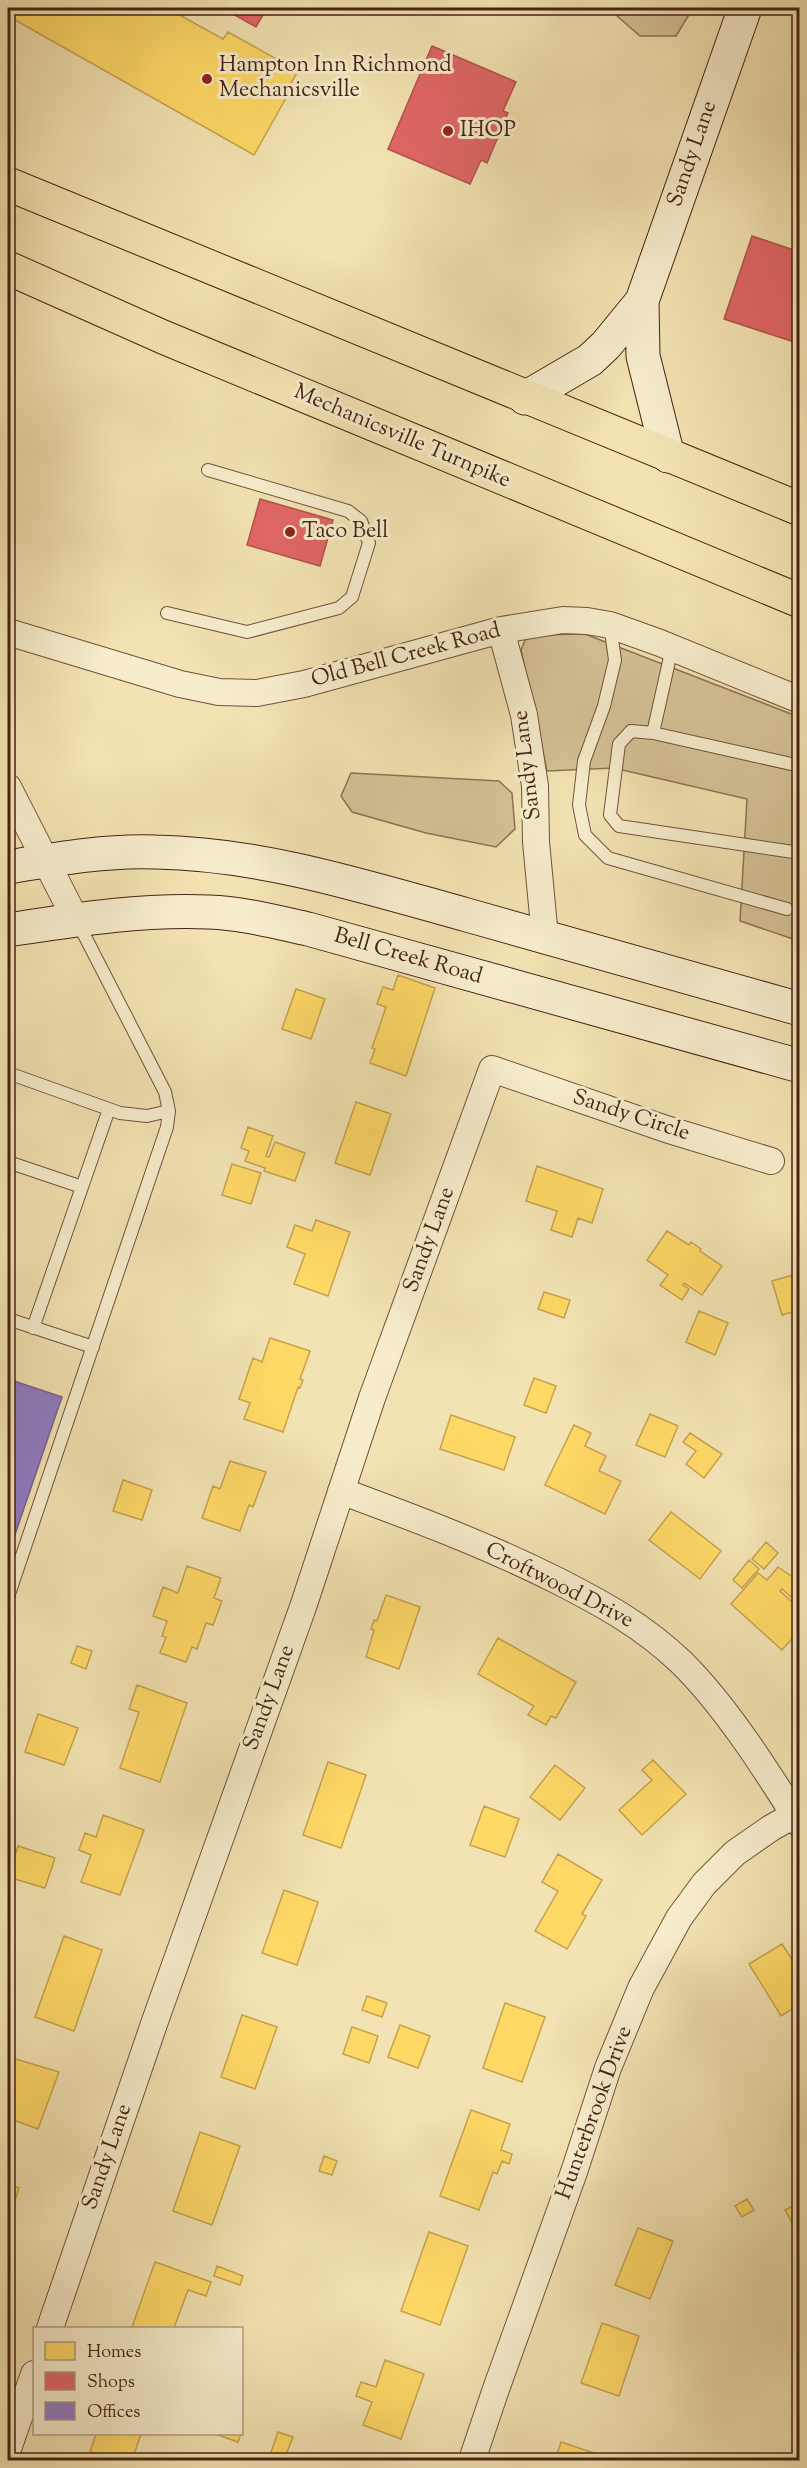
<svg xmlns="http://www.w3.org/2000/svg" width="807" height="2468" font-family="'Sorts Mill Goudy',serif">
	<rect width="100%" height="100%" fill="#f3e3b2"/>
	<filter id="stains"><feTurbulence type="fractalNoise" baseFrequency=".00333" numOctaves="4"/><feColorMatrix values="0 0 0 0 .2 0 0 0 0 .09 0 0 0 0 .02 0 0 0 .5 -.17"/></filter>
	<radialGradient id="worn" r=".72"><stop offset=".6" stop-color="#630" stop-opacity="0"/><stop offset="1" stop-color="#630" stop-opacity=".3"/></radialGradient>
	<path fill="#d5c297" stroke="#8d7255" stroke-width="1.5" d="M608 8H693L676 36H640Z
		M585 634 799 717V941L740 921 747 799 614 768 547 771 521 650 525 640 534 635Z
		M351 773 499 781 512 793 515 829 496 847 426 833 352 812 341 796Z"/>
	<path fill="#ffd966" stroke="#c7a24d" stroke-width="1.5" d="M8 8H167L223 39 228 32 298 71 288 88 291 89 254 155 8 16Z
		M398 975 435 988 406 1076 370 1063 375 1049 372 1048 386 1007 377 1004 383 987 393 990Z
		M296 989 325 999 311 1039 282 1029Z
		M356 1102 391 1114 370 1175 335 1163Z
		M248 1127 273 1136 266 1156 269 1157 275 1142 305 1153 295 1181 264 1171 265 1168 245 1161 249 1151 241 1148Z
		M232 1164 261 1173 251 1204 222 1195Z
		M537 1166 603 1189 592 1223 578 1218 572 1237 551 1230 557 1211 526 1201Z
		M316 1220 350 1232 328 1296 294 1284 305 1254 287 1247 295 1225 312 1231Z
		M667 1231 689 1245 691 1242 701 1249 700 1251 722 1266 702 1295 684 1283 683 1285 689 1289 682 1300 660 1285 668 1275 647 1260Z
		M800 1273V1310L782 1315 772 1281Z
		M544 1292 570 1300 564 1318 538 1309Z
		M699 1311 728 1323 715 1355 686 1342Z
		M270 1338 310 1351 300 1379 303 1380 300 1388 298 1387 283 1432 244 1419 250 1403 239 1399 253 1358 262 1362Z
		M534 1378 556 1386 546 1413 524 1405Z
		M650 1414 678 1426 665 1457 636 1445Z
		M451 1415 515 1437 504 1470 440 1449Z
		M574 1425 591 1433 585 1446 606 1456 599 1471 621 1481 605 1514 545 1485Z
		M690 1433 722 1454 704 1478 686 1464 696 1451 683 1442Z
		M230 1461 266 1472 253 1507 249 1505 240 1531 202 1518 213 1486 220 1489Z
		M123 1480 152 1490 142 1520 113 1511Z
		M671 1512 721 1551 700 1579 649 1540Z
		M766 1542 778 1553 764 1569 752 1559Z
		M749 1560 759 1569 742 1588 733 1580Z
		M187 1566 221 1578 214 1598 222 1601 213 1625 206 1623 197 1649 192 1647 186 1662 160 1653 166 1637 162 1636 167 1621 153 1616 163 1587 178 1593Z
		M778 1567 800 1582V1587L791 1597 782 1589 780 1591 800 1609V1630L782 1650 731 1604 758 1573 767 1580Z
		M386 1595 420 1607 399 1669 366 1657 374 1630 371 1629 374 1620 377 1621Z
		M498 1638 576 1682 556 1718 551 1716 546 1725 528 1715 534 1706 478 1674Z
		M77 1646 92 1651 86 1669 71 1663Z
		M137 1685 187 1703 160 1782 120 1768 139 1712 129 1709Z
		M38 1714 78 1728 64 1765 25 1752Z
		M653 1760 686 1794 642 1835 619 1810 652 1780 642 1770Z
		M328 1762 366 1775 341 1848 303 1835Z
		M555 1765 585 1788 560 1820 530 1797Z
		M484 1806 519 1819 505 1857 470 1845Z
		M103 1815 144 1830 120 1895 81 1882 91 1855 79 1850 85 1833 96 1837Z
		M18 1846 55 1858 45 1888 8 1877Z
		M558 1854 602 1880 582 1914 586 1916 567 1949 535 1931 558 1891 542 1882Z
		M284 1890 318 1902 297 1965 262 1953Z
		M64 1936 102 1950 74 2031 35 2017Z
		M782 1944 800 1972V2004L781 2016 749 1964Z
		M367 1996 387 2003 382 2017 362 2010Z
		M505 2003 545 2017 522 2082 483 2068Z
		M242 2015 277 2027 255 2089 221 2077Z
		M400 2025 430 2036 418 2068 388 2057Z
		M352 2027 378 2036 369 2063 343 2054Z
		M12 2058 59 2072 38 2129 8 2118V2111L15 2090 8 2088 11 2078 8 2077V2070Z
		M471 2110 510 2124 501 2150 512 2154 509 2164 502 2161 497 2174 493 2172 479 2210 440 2196Z
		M200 2132 240 2146 212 2225 173 2211Z
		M324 2156 337 2161 332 2175 319 2171Z
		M8 2184 19 2188 8 2224Z
		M747 2199 754 2210 742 2217 735 2206Z
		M800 2202V2237L785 2210Z
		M638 2228 673 2241 650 2299 615 2285Z
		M429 2232 468 2246 440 2325 401 2311Z
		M155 2262 211 2282 206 2296 188 2290 174 2328 132 2327Z
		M217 2266 243 2276 240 2285 214 2276Z
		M602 2323 639 2336 619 2396 581 2383Z
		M385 2360 424 2374 401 2439 363 2425 372 2402 356 2396 361 2382 376 2387Z
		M278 2432 293 2437 284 2460 269 2458Z
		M96 2434H141L132 2460H116L90 2452Z
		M215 2434H241L238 2442Z
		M561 2442 600 2455 599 2460H555Z"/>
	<path fill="#e06666" stroke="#b2524d" stroke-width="1.5" d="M222 8H267L256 27Z
		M432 46 516 82 503 111 508 113 487 163 481 160 470 184 388 149Z
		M752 236 800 252V344L724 319Z
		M260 499 333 520 320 566 247 545Z"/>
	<path fill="#8e7cc3" stroke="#78618e" stroke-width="1.5" d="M8 1379 62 1397 8 1555Z"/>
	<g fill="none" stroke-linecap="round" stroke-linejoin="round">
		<g stroke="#70523b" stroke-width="14">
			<path id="lane" d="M167 613 247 632 339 608 352 597 369 543 361 521 348 511 208 470
				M610 625 615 660 604 706 584 761 579 805 585 835 608 858 787 909
				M653 733 672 648
				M800 766 653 733 631 731 619 744 610 815 619 826 800 853
				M8 1073 120 1113 147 1116 169 1111
				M8 1162 82 1187 33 1328
				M82 1187 109 1109
				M8 1319 93 1347
				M8 1597 167 1127 169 1111 165 1092 77 921"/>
		</g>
		<g stroke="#70523b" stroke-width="28">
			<path id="street" d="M501 630 524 715 535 786 536 842 545 937
				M8 632 180 684 219 692 257 693 304 684 501 630 563 620 587 621 610 625 660 643 800 700
				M8 787 76 920
				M341 1491C414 1518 486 1545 556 1580 603 1604 642 1625 681 1662 725 1705 767 1771 800 1824
				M50 2328 155 2021 303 1607 372 1398 492 1069 666 1129 771 1161
				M8 2449 34 2374
				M472 2460 496 2389 574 2172 608 2068 641 1988 679 1918 704 1884 735 1853 771 1828 794 1815"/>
		</g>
		<g stroke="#452213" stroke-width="35">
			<path id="secondary" d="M642 301 643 356 668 456
				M525 398 590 360 606 345 642 301 745 8
				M8 867C56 859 107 850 156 852 263 854 366 887 467 915 578 946 689 977 800 1009
				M8 930C74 920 141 909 209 912 242 913 276 922 308 929L800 1066"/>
		</g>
		<g stroke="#452213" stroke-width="35">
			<path id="highway" d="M8 184 800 509
				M8 268 163 337 800 601"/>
		</g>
		<use href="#lane" stroke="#f7edcd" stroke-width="12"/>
		<use href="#street" stroke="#f7edcd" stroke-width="26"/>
		<use href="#secondary" stroke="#f7edcd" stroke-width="33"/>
		<use href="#highway" stroke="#f3e3b2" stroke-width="33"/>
	</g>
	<g fill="#8f2418" stroke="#f7edcd" stroke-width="2">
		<circle cx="207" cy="79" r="6"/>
		<circle cx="448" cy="131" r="6"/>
		<circle cx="290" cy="532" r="6"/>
	</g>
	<g text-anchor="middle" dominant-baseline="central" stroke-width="6" stroke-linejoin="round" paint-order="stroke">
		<g font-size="22" fill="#452213" stroke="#f7edcd" text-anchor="start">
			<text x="219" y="66">Hampton Inn Richmond<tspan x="219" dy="25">Mechanicsville</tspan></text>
			<text x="460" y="131">IHOP</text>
			<text x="302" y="532">Taco Bell</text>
		</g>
		<g font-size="22" fill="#452213" stroke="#f7edcd">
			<text transform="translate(693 154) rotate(-71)">Sandy Lane</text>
			<text transform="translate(402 437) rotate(23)">Mechanicsville Turnpike</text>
			<text transform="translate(406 656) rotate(-15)">Old Bell Creek Road</text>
			<text transform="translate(528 765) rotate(-97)">Sandy Lane</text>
			<text transform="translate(408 957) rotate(16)">Bell Creek Road</text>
			<text transform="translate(631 1116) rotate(18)">Sandy Circle</text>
			<text transform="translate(430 1240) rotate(-70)">Sandy Lane</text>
			<text transform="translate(559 1586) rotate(27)">Croftwood Drive</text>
			<text transform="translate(270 1698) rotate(-70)">Sandy Lane</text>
			<text transform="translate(595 2113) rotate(-70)">Hunterbrook Drive</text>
			<text transform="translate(108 2157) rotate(-71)">Sandy Lane</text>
		</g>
	</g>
	<rect width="807" height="2468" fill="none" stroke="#f3e3b2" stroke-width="30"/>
	<rect x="9" y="9" width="789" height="2450" fill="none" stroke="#452213" stroke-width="3"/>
	<rect x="15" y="15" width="777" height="2438" fill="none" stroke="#452213" stroke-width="1.5"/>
	<rect x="33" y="2327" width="210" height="108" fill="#f7edcd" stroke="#b09c83" stroke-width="1.5"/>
	<rect x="45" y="2342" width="30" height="18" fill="#ffd966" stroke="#b09c83" stroke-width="1.5"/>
	<text x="87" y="2357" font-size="18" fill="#452213">Homes</text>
	<rect x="45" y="2372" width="30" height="18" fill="#e06666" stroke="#b09c83" stroke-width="1.5"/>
	<text x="87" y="2387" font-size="18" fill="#452213">Shops</text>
	<rect x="45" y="2402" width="30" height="18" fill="#8e7cc3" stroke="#b09c83" stroke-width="1.5"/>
	<text x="87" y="2417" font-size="18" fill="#452213">Offices</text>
	<rect width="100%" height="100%" filter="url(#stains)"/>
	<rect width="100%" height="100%" fill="url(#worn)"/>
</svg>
